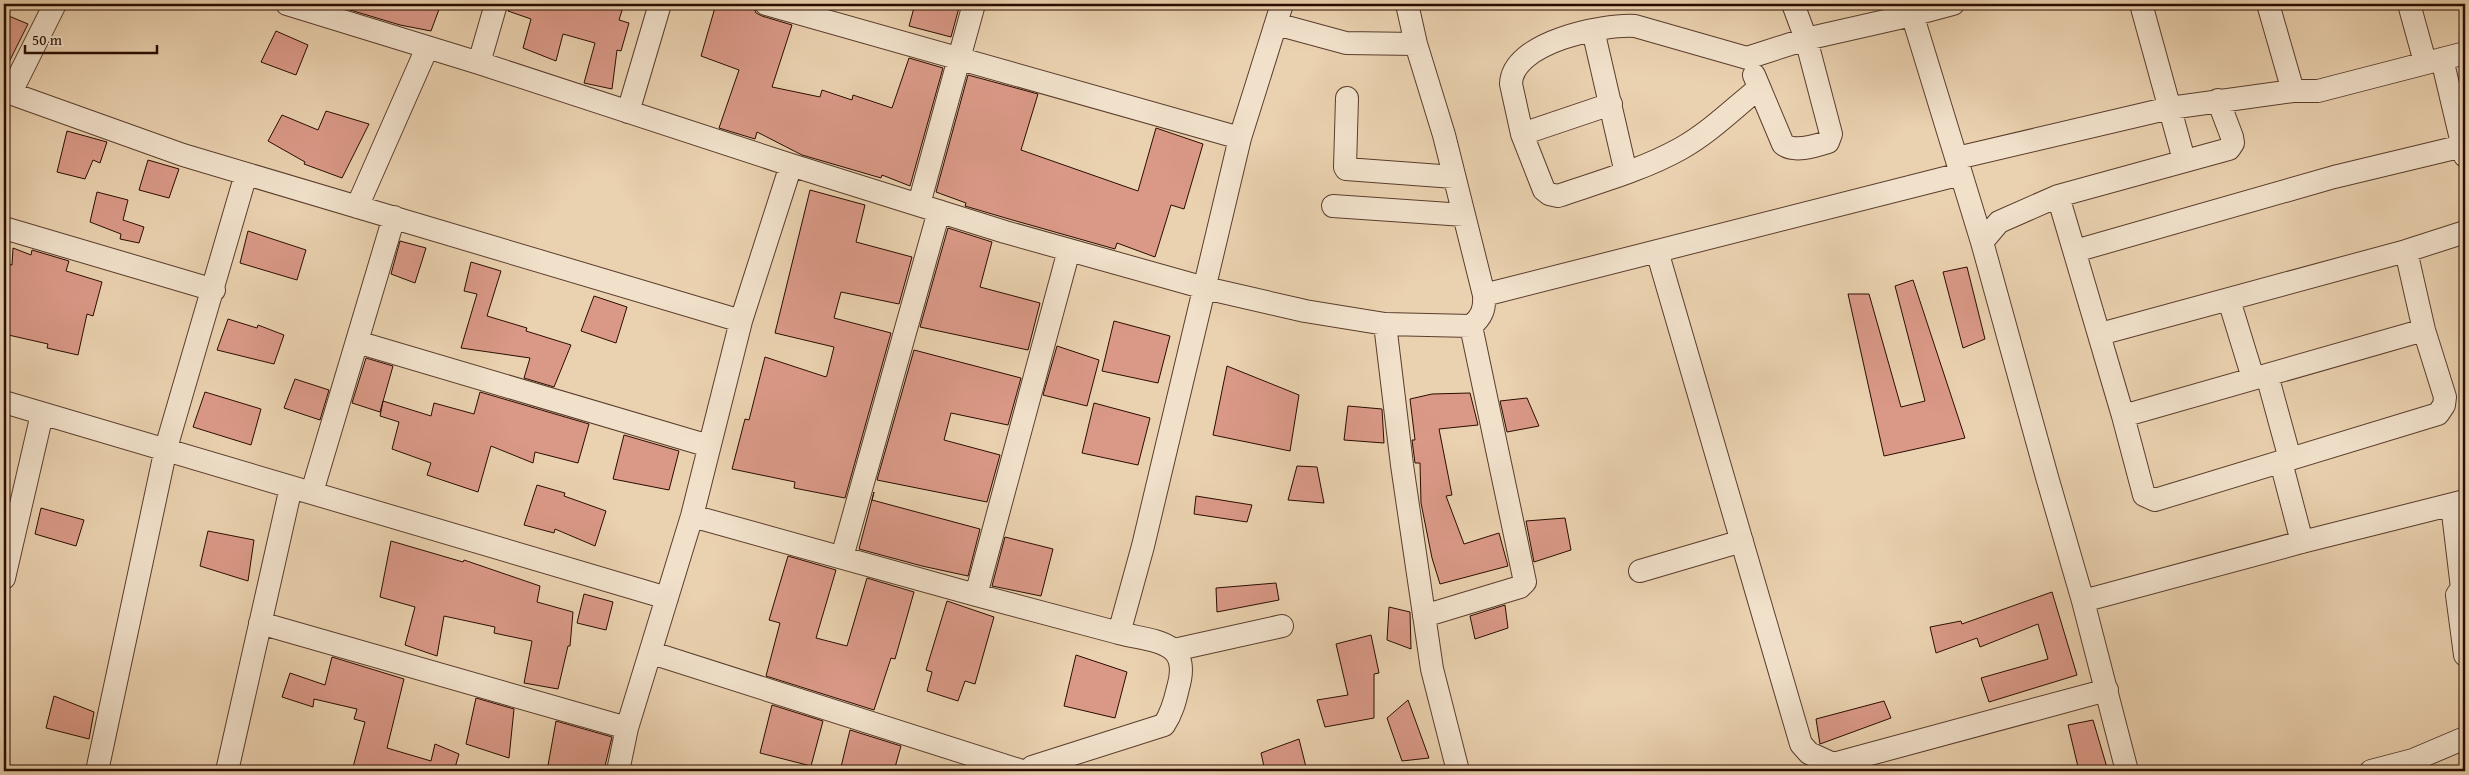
<svg xmlns="http://www.w3.org/2000/svg" width="2469" height="775" font-family="'Gentium Book Plus',serif">
	<rect width="100%" height="100%" fill="#ead1af"/>
	<filter id="stains"><feTurbulence type="fractalNoise" baseFrequency=".004" numOctaves="4"/><feColorMatrix values="0 0 0 0 .2 0 0 0 0 .09 0 0 0 0 .02 0 0 0 .5 -.17"/></filter>
	<radialGradient id="worn" r=".72"><stop offset=".6" stop-color="#630" stop-opacity="0"/><stop offset="1" stop-color="#630" stop-opacity=".3"/></radialGradient>
	<path fill="#da9987" stroke="#2a0c00" d="M337 4H390L407 10 409 4H441L431 31 400 25 337 6Z
		M509 4H624L619 20 629 23 621 51 617 50 612 89 584 83 595 43 563 34 556 61 523 48 531 19 508 11Z
		M716 4H748L753 6 756 13 762 16 792 25 772 87 820 97 822 90 852 100 853 95 892 108 909 58 943 68 910 186 882 175 881 178 802 155 757 132 755 139 719 128 739 70 701 56Z
		M915 4H960L951 37 909 26Z
		M4 14 28 24 4 72Z
		M276 31 308 45 296 75 261 62Z
		M968 75 1038 94 1021 150 1138 191 1156 128 1203 144 1184 209 1171 205 1155 257 1117 243 1115 249 1009 219 965 206 966 203 936 192Z
		M326 111 369 124 342 178 304 164 305 162 268 141 282 115 318 130Z
		M67 131 107 142 100 163 93 160 85 179 57 172Z
		M148 160 179 169 169 198 139 190Z
		M810 190 865 205 856 242 912 257 899 304 841 292 834 318 891 333 845 498 794 488 795 482 732 469 745 419 749 420 765 357 826 377 827 375 834 347 775 333Z
		M97 192 128 200 123 220 144 227 139 243 120 239 121 234 90 222Z
		M948 228 992 242 980 287 1040 303 1028 350 920 327Z
		M248 231 306 250 297 280 240 263Z
		M400 241 426 248 415 283 391 274Z
		M13 248 31 255 32 250 69 261 66 271 102 282 93 316 87 314 78 355 47 348 48 344 4 334V263L12 265Z
		M471 262 501 271 487 316 527 328 526 331 571 345 554 387 524 378 530 358 461 348 477 294 464 291Z
		M1967 267 1985 339 1963 348 1943 272Z
		M1913 280 1965 438 1884 456 1848 294H1869L1901 407 1925 401 1895 286Z
		M594 296 627 307 616 343 581 331Z
		M228 319 257 328 258 325 284 335 274 364 217 350Z
		M1114 321 1170 336 1158 383 1102 371Z
		M1057 346 1099 360 1087 406 1043 395Z
		M914 350 1021 378 1008 425 951 413 944 440 1000 455 987 502 877 480Z
		M366 358 393 366 380 412 352 403Z
		M1227 366 1299 395 1290 451 1213 435Z
		M295 379 329 390 320 420 284 408Z
		M205 392 261 409 251 445 193 427Z
		M480 392 589 424 578 463 535 452 533 463 491 446 478 492 427 475 431 463 392 449 399 422 380 416 383 401 431 416 434 403 474 414Z
		M1470 393 1478 425 1439 429 1452 495 1446 496 1464 544 1499 533 1508 566 1440 584 1432 558 1421 503 1420 463H1415L1412 440H1415L1410 399 1432 394Z
		M1527 398 1539 426 1507 432 1500 401Z
		M1094 403 1150 418 1138 465 1082 453Z
		M1348 406 1382 409 1384 443 1344 440Z
		M624 435 679 451 669 490 613 479Z
		M1297 466 1317 467 1324 503 1288 500Z
		M537 485 565 493 564 496 606 511 595 546 555 529 554 533 524 525Z
		M874 492 872 500 980 529 968 576 922 566 859 549Z
		M1196 496 1252 505 1247 522 1194 514Z
		M41 508 84 520 76 546 35 534Z
		M1565 518 1571 550 1534 562 1526 521Z
		M208 531 254 540 248 581 200 566Z
		M1005 537 1053 549 1041 596 992 586Z
		M391 541 463 562 464 560 540 586 537 602 573 612 570 646H568L558 689 524 683 532 641 494 633 495 627 444 616 437 656 405 645 415 607 380 597Z
		M788 556 836 570 816 638 847 646 867 578 914 592 895 659 891 658 874 710 766 676 780 623 769 620Z
		M1276 583 1279 600 1217 612 1216 588Z
		M2052 592 2077 675 1989 702 1981 678 2048 659 2038 624 1980 647 1977 638 1936 653 1930 627 1961 621 1962 624Z
		M584 594 613 602 606 630 577 623Z
		M947 601 994 617 975 684 965 681 958 701 927 691 932 672 926 670Z
		M1505 605 1508 628 1475 639 1470 616Z
		M1389 607 1410 612 1411 649 1387 640Z
		M1371 635 1379 673 1374 674V718L1325 727 1317 700 1348 695 1336 644Z
		M1076 655 1127 672 1115 718 1064 706Z
		M332 657 404 679 387 748 431 761 435 744 459 754 454 771H352L365 722 354 719 357 709 314 699 313 707 282 697 290 673 325 685Z
		M54 696 94 712 89 739 46 728Z
		M476 698 514 709 509 758 466 744Z
		M1408 700 1429 758 1402 761 1387 718Z
		M1884 701 1891 718 1820 744 1816 719Z
		M772 705 823 721 811 766 760 753Z
		M2093 720 2108 771H2079L2068 725Z
		M556 721 612 737 604 770 590 765 589 771H547Z
		M850 730 901 746 894 771H840Z
		M1299 739 1307 771H1265L1261 753Z"/>
	<g fill="none" stroke-linecap="round" stroke-linejoin="round">
		<g stroke="#5a3d2c" stroke-width="24">
			<path id="minor" d="M287 4 479 63 791 165 1005 232 1205 288 1305 311 1385 324 1471 326C1482 317 1485 309 1484 295L1444 135 1416 44 1407 4
				M766 4 1240 138
				M1909 4 1982 242 2047 477 2083 601 2127 771
				M2141 4 2184 160
				M2268 4 2293 91
				M2409 4 2425 62
				M1276 24 1346 43 1416 44
				M1593 30 1626 173
				M2442 59 2465 156
				M479 63 496 4
				M1754 75 1783 144C1794 153 1815 146 1828 142L1831 134 1806 39 1793 4
				M1759 88C1733 109 1709 133 1680 149 1642 170 1599 182 1558 196L1549 194 1544 190 1522 134 1511 84C1512 42 1603 24 1635 26L1747 58 1806 39 1912 15 1953 4
				M4 91 183 155 741 321
				M10 94 55 4
				M1347 98 1345 167 1346 169 1454 177
				M628 112 660 4
				M1522 134 1611 104
				M1957 158 2170 108 2293 91H2318L2465 53
				M2058 196 2123 416 2144 495 2155 500 2438 414 2444 405 2445 397 2424 330 2406 251
				M919 204 974 4
				M1333 206 1464 215
				M357 207 427 48
				M4 228 214 290
				M1982 242 1999 222 2058 196 2229 149 2233 143 2232 137 2218 100
				M1657 251 1801 744 1809 753 1833 764 2107 690
				M2075 251 2334 177 2463 146
				M1484 295 1961 174
				M2229 300 2253 378
				M1385 324 1402 465 1432 669 1458 771
				M2100 334 2406 251 2465 232
				M357 342 709 446
				M2267 375 2290 459
				M4 402 667 598
				M2123 416 2424 330
				M2281 462 2302 542
				M312 492 394 217
				M2452 505 2462 588 2457 595 2465 655
				M692 516 976 595 1119 633
				M842 557 939 211
				M1640 571 1742 541
				M4 578 42 414
				M976 595 1069 250
				M2083 601 2302 542 2465 501
				M1424 616 1520 587 1525 582 1471 326
				M260 623 627 728
				M1174 650 1282 626
				M652 653 1022 771
				M97 771 166 448 246 174
				M227 771 291 487
				M618 771 627 728 692 516 741 321 791 165
				M1028 771 1032 767 1164 725C1172 713 1175 701 1178 688 1192 640 1155 642 1119 633L1143 546 1240 138 1282 4
				M2371 771 2413 760 2465 738"/>
		</g>
		<use href="#minor" stroke="#f1e1cb" stroke-width="22"/>
	</g>
	<rect width="2469" height="775" fill="none" stroke="#ead1af" stroke-width="20"/>
	<rect x="5" y="5" width="2459" height="765" fill="none" stroke="#2a0c00" stroke-width="2.5"/>
	<rect x="10" y="10" width="2449" height="755" fill="none" stroke="#2a0c00"/>
	<path d="M25 45v8h132v-8" fill="none" stroke="#2a0c00" stroke-width="2.5"/>
	<text x="32" y="45" font-size="15" fill="#2a0c00" stroke="#f1e1cb" stroke-width="4" paint-order="stroke">50 m</text>
	<rect width="100%" height="100%" filter="url(#stains)"/>
	<rect width="100%" height="100%" fill="url(#worn)"/>
</svg>
